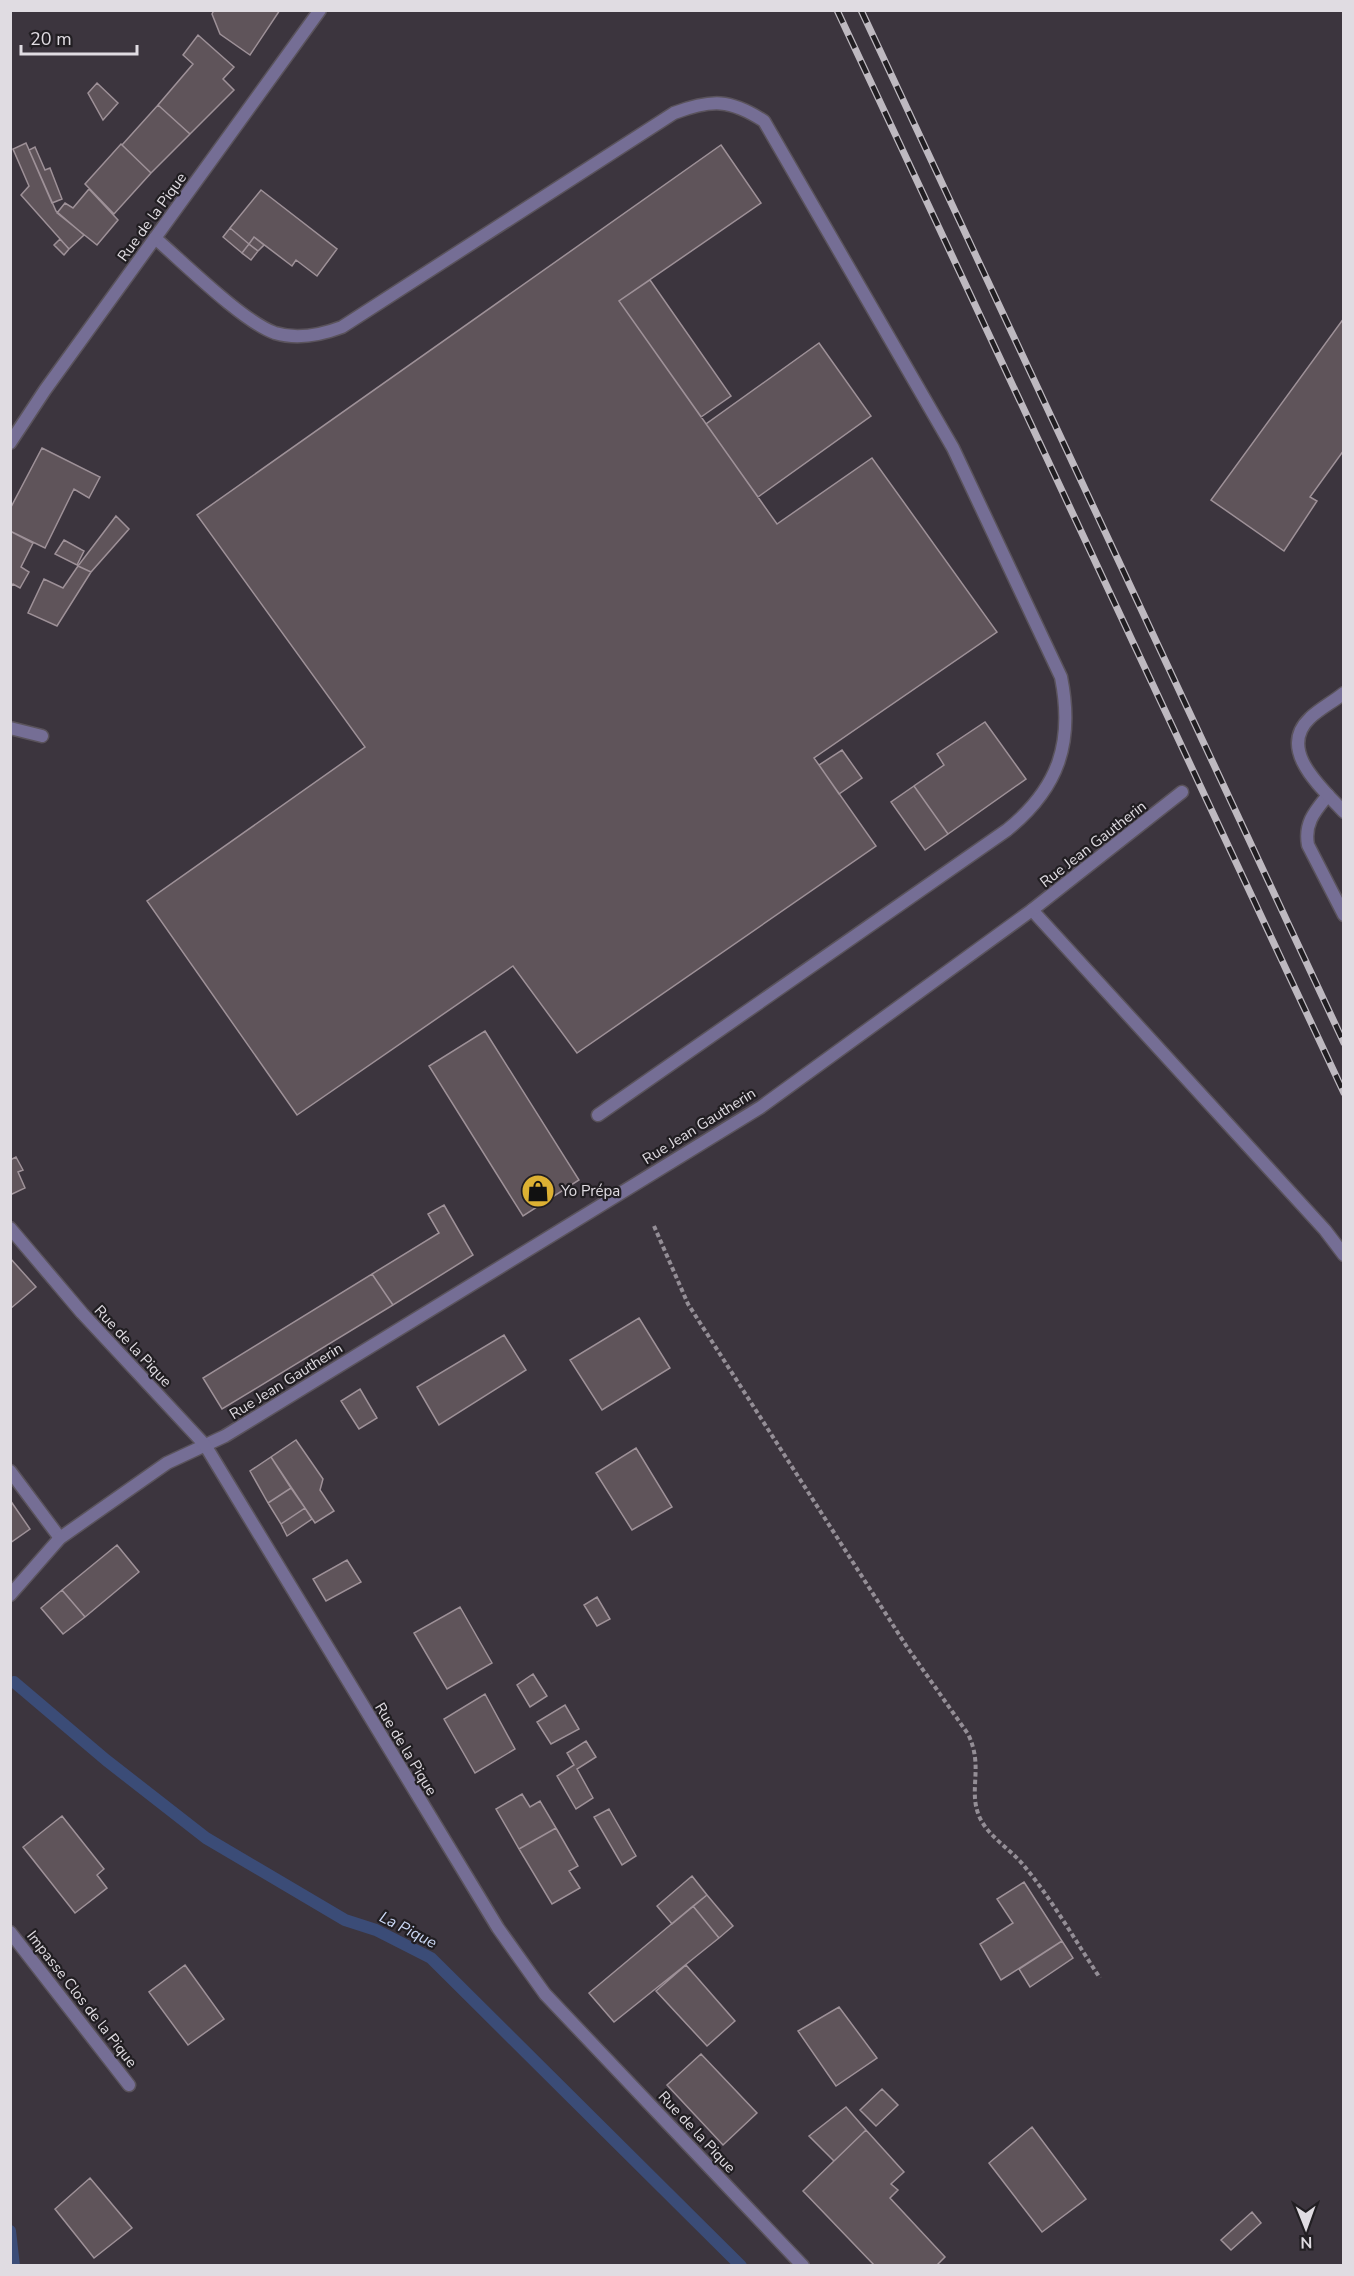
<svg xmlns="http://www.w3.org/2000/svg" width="1354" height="2276" font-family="'Nunito Sans',sans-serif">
	<rect width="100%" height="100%" fill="#3c353e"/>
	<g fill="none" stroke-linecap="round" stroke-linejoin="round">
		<path stroke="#3b4c77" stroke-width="12" d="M14 1682 106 1760 206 1838 345 1920 376 1930 431 1958 741 2266
			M10 2231 14 2266"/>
	</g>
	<path fill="#5f545a" stroke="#9e9198" stroke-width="1.5" d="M214 10H280L250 55 220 34 212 14Z
		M198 35 234 67 223 79 234 90 190 134 158 105 193 64 183 55Z
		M97 83 118 103 103 120 88 93Z
		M158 105 190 134 151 173 122 145Z
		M26 143 56 211 84 235 69 249 21 195 29 186 13 149Z
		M121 144 151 173 114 214 85 184Z
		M721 145 761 203 619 301 777 524 872 458 997 632 814 758 876 846 577 1053 513 966 297 1115 147 901 365 747 197 515Z
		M35 147 45 170 50 168 62 199 52 203 29 150Z
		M89 189 118 220 97 245 57 213 65 203 73 208Z
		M261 190 337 249 317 276 296 260 292 266 254 237 249 244 230 228Z
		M230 228 249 244 242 253 223 237Z
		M254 237 264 245 258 251 249 244Z
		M60 239 69 249 64 255 54 245Z
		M249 244 258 251 251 260 242 253Z
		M650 280 731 396 701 417 619 301Z
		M1344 318V450L1310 497 1317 501 1284 551 1211 500Z
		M819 343 871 416 758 497 706 424Z
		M42 448 100 477 89 498 74 489 45 548 10 531V509Z
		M116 516 129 529 91 572 78 566Z
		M10 531 33 543 21 567 29 572 20 588 13 584 10 588Z
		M64 540 84 551 77 565 55 554Z
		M78 566 91 572 57 626 28 613 44 579 63 588Z
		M985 722 1026 779 948 834 914 786 944 765 937 754Z
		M842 750 862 778 839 794 819 765Z
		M914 786 948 834 925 850 891 802Z
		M485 1031 579 1180 523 1216 429 1066Z
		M16 1157 23 1170 18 1172 25 1188 10 1195V1160Z
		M444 1205 473 1255 393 1305 372 1274 439 1233 428 1214Z
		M10 1258 36 1287 10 1309Z
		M372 1274 393 1305 222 1409 203 1378Z
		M639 1318 670 1368 602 1410 570 1360Z
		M504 1335 526 1370 439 1425 417 1387Z
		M360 1389 377 1418 359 1429 341 1401Z
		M296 1440 323 1479 320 1490 334 1511 315 1523 271 1457Z
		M636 1448 672 1507 632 1530 596 1473Z
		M271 1457 291 1488 268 1503 250 1471Z
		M291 1488 305 1508 281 1524 268 1503Z
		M10 1500 30 1529 10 1543Z
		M305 1508 312 1519 287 1536 281 1524Z
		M117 1545 139 1572 85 1617 62 1590Z
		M347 1560 361 1582 326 1601 313 1579Z
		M62 1590 85 1617 63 1634 41 1608Z
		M597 1597 610 1619 597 1626 584 1605Z
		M460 1607 492 1663 447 1689 414 1633Z
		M533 1674 547 1696 530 1707 517 1685Z
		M485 1694 515 1749 475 1773 444 1719Z
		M565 1705 579 1729 551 1744 537 1722Z
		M586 1741 596 1757 577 1769 593 1798 576 1809 557 1776 574 1765 567 1753Z
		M522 1794 530 1807 540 1801 556 1828 519 1849 496 1809Z
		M609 1809 636 1856 622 1865 594 1817Z
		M62 1816 104 1869 97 1875 107 1888 75 1913 23 1847Z
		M556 1828 578 1866 569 1871 580 1888 552 1904 519 1849Z
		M692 1876 707 1895 672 1924 657 1906Z
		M1024 1882 1062 1941 1001 1980 980 1944 1013 1923 997 1899Z
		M707 1895 733 1926 719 1938 693 1906Z
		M693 1906 719 1938 614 2022 589 1993Z
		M1062 1941 1073 1958 1030 1987 1019 1969Z
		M185 1965 224 2019 188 2045 149 1992Z
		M686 1965 735 2021 707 2046 656 1991Z
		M839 2007 877 2058 836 2086 798 2031Z
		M701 2054 757 2113 723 2145 667 2085Z
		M882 2089 898 2105 876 2126 860 2110Z
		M846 2107 866 2130 834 2161 809 2136Z
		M1032 2127 1086 2199 1042 2232 989 2163Z
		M866 2130 904 2172 891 2184 898 2190 890 2198 945 2257 936 2266H875L803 2191Z
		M90 2178 132 2228 94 2258 55 2209Z
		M1252 2212 1261 2223 1231 2250 1221 2240Z"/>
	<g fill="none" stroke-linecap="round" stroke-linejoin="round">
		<g stroke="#5a535c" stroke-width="15">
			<path id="service" d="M155 238C183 262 243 322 275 333 298 340 321 335 342 327L674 113C712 99 730 99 764 121L953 448 1061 677C1074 742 1059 788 1007 830L598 1115
				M10 728 42 736
				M1328 795C1315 811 1304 823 1308 845L1344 915
				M1032 910 1325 1230 1344 1255
				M10 1471 60 1538"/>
		</g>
		<g stroke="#5a535c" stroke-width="15">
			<path id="minor" d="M1344 693C1333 702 1319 709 1310 718 1276 750 1323 789 1344 812
				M10 1595 60 1538 167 1463 225 1436 761 1107 1032 910 1182 792
				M10 1932 129 2085"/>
		</g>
		<g stroke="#5a535c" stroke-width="15">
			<path id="tertiary" d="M10 443 45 390 320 10
				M10 1228 82 1313 205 1445 498 1928 545 1994 803 2266"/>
		</g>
		<path stroke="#948e96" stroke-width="4" stroke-dasharray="4.5 3" stroke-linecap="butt" d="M654 1226 688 1304 907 1647 968 1734C984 1767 968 1789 979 1816 988 1837 1011 1849 1025 1867 1053 1901 1076 1942 1100 1978"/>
		<use href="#service" stroke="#756e95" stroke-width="12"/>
		<use href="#minor" stroke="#756e95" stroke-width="12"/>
		<use href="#tertiary" stroke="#756e95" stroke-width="12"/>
		<g stroke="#beb9c0" stroke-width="7">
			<path id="rail" d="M837 10 1344 1093
				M861 10 1344 1043"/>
		</g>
		<use href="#rail" stroke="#211e22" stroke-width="4.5" stroke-dasharray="14" stroke-linecap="butt"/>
	</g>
	<defs>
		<g id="shop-disc" transform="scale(1.725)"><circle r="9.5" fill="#ddb133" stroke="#211e22"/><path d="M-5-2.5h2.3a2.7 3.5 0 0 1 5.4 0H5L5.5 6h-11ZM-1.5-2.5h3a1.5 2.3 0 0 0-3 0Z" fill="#111"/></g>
	</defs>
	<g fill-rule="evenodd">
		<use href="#shop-disc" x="538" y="1191"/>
	</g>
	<g text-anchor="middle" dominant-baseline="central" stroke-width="4.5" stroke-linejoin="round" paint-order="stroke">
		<g font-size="15" fill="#e0dce2" stroke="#211e22">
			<text transform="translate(152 217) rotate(-54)">Rue de la Pique</text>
			<text transform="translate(1093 844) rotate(-38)">Rue Jean Gautherin</text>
			<text transform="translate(699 1126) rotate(-32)">Rue Jean Gautherin</text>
			<text transform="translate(133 1346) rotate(47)">Rue de la Pique</text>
			<text transform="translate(286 1381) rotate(-32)">Rue Jean Gautherin</text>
			<text transform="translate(406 1749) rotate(59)">Rue de la Pique</text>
			<text transform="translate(82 1999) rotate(52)">Impasse Clos de la Pique</text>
			<text transform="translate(697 2132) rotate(47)">Rue de la Pique</text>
		</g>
		<g font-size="15" fill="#e0dce2" stroke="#211e22" text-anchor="start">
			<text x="561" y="1191">Yo Prépa</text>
		</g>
		<g font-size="16" font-style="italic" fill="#ccd9f6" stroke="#211e22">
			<text transform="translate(408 1930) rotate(27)">La Pique</text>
		</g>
	</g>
	<rect width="1354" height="2276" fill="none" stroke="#e0dce2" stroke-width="24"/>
	<g transform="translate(1306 2228) rotate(179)" stroke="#211e22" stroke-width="4.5" paint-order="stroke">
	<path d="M0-4.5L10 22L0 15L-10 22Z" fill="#e0dce2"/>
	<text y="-9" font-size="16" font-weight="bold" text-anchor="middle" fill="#e0dce2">N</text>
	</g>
	<path d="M21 45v9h116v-9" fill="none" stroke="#e0dce2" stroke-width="3"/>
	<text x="30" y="45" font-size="18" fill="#e0dce2" stroke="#211e22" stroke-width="4.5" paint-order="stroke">20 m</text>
</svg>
